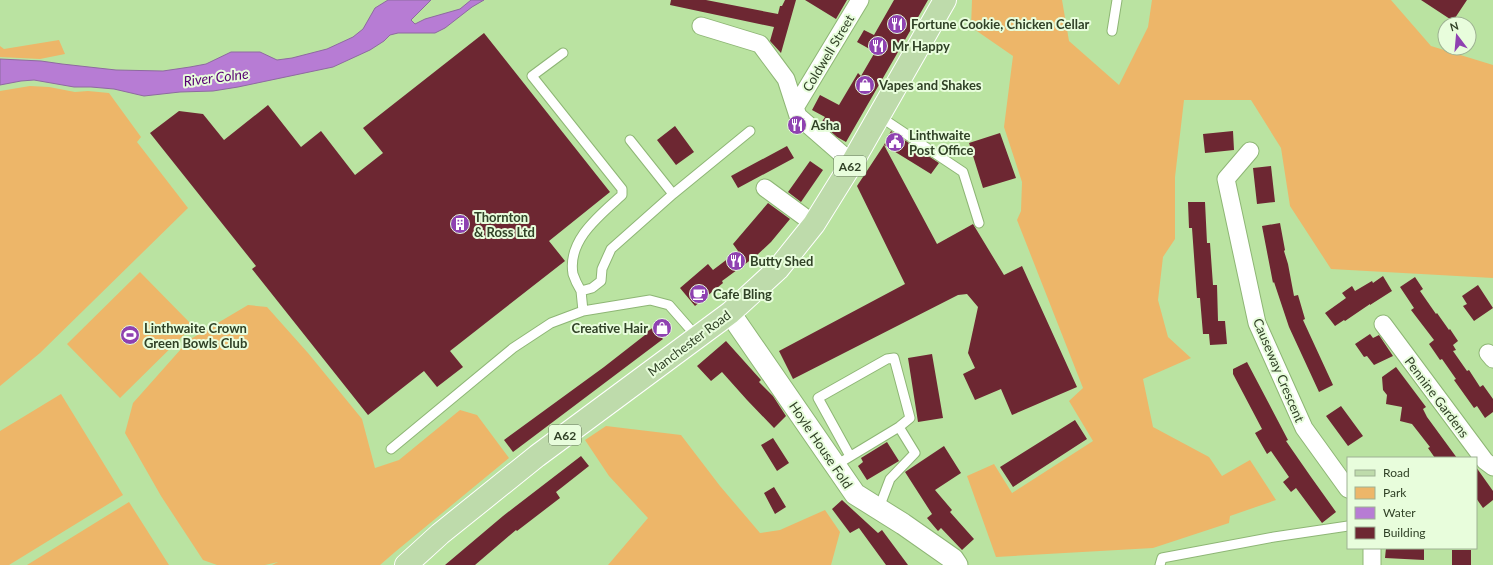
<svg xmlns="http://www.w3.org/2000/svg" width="1493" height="565" font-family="Lato,sans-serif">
	<rect width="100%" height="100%" fill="#bae3a1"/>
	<path fill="#edb669" d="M972 0H1062L1069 41 1119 85 1148 27 1152 0H1391L1431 46 1493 65V278L1331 269 1290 206 1281 148 1251 100H1184L1175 177V239L1163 257 1158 300 1168 337 1191 358 1143 379 1153 427 1209 457 1222 476 1250 460 1276 500 1230 516 1229 523 1153 548 996 557 967 476 994 464 1012 493 1093 441 1069 401 1083 388 1017 220 1021 211 1022 182 1004 127 1013 56 971 27Z
		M59 40 65 54 40 59 0 57V46L4 49Z
		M30 86 49 87 75 92 88 91 109 93 141 137 137 142 188 208 40 353 0 386V91Z
		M140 272 193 326 120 398 67 344Z
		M248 305 267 307 308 353 362 419 375 468 399 460 460 410 477 415 509 458 395 552 380 565H272L278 562 265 565H217L203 560 161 496 125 433 133 403 189 340Z
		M61 394 123 495 9 565H0V431Z
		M606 426 681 435 720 486 760 533 780 530 825 510 840 532 831 565H608L648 518 609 476 585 440Z
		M129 502 169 565H27Z"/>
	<path fill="#b77cd4" stroke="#8e6aa0" d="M388 0H431L411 20 415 24 425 19 460 9 471 0H484L472 7 445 28 435 33H398L390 35 384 41 370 50 333 67 238 87 213 91 180 92 144 96 114 89 91 87H74L34 80 21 81 0 85V59L41 61 62 64 116 70 163 71 190 67 206 64 231 52H260L277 60 292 58 327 49 353 37 363 29 375 8Z"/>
	<path fill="#6d2732" d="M671 0H706L778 14 780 6H782L785 0H796L781 53 770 41 774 27 670 5Z
		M805 0H847L836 19Z
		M894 0H928L846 142 837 137 821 123 825 117 812 110 820 95 839 105 858 73 861 76 875 52 857 42 864 30 874 35Z
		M1421 0H1467L1453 21Z
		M484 33 610 192 549 241 565 261 450 351 463 367 437 387 424 371 368 415 252 269 256 266 150 133 179 111 203 114 224 140 268 105 301 147 321 131 355 175 383 153 363 128Z
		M675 126 694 152 676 165 657 140Z
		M891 131 939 163 931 174 884 145Z
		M1233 131 1234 150 1205 153 1203 134Z
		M1000 133 1016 178 983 188 969 143Z
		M884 145 937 244 973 224 1004 275 1022 266 1077 387 1012 415 1001 389 975 400 963 374 975 368 968 353 978 307 967 294 958 295 793 379 779 351 905 284 857 186Z
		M787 146 794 158 738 188 731 176Z
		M810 161 823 170 801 202 788 192Z
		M1271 166 1275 202 1257 204 1253 168Z
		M1188 202H1205L1207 243H1210L1213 285H1217L1218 321H1225L1227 344 1210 345 1209 334H1203L1200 298H1197L1192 228H1189Z
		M768 203 790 219 771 242 756 256 722 281 723 283 695 306 680 288 708 264 713 270 738 251 733 244Z
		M1280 223 1285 250 1284 251 1288 264 1294 296 1298 295 1305 319 1303 320 1333 385 1319 392 1289 327 1274 282 1273 283 1262 226Z
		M1383 276 1392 291 1370 305V304L1345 321 1344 320 1335 326 1325 313 1346 298 1342 293 1352 286 1355 291 1372 281 1373 283Z
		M1415 277 1423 289 1420 291 1436 314 1437 313 1449 330 1450 329 1458 341 1453 345 1456 350 1453 351 1467 371 1469 370 1480 387 1483 385 1493 399V412L1485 418 1477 406 1474 408 1454 380 1456 379 1442 359 1440 360 1429 344 1434 340 1411 310 1414 308 1400 287Z
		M1478 285 1493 308 1474 321 1463 306 1467 304 1462 296Z
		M662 321 670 332 662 338 663 339 513 452 504 440 604 367 645 335 644 334Z
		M1370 334 1373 338 1379 335 1393 356 1374 365 1367 356 1364 357 1355 344Z
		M726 341 761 380 759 382 773 396 786 416 774 428 747 400 722 372 711 381 697 366Z
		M932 354 943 418 918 422 908 358Z
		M1247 362 1288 440 1286 441 1311 477 1336 512 1322 523 1296 488 1291 492 1283 482 1289 477 1271 451 1267 454 1255 433 1262 429 1233 374V369Z
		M1396 367 1426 407 1423 409 1427 417 1457 458H1435L1428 448 1430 447 1412 424 1400 421 1402 407 1386 404 1387 395 1383 390 1382 377Z
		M1341 406 1363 436 1348 446 1326 416Z
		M1075 420 1087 439 1013 487 1000 467Z
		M773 438 789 463 777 471 761 445Z
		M887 442 899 461 867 480 858 466 863 462 861 458Z
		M944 446 961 473 935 490 952 510 950 512 974 539 962 550 941 528 938 531 927 518 932 514 905 472Z
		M581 456 589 466 556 492 560 498 517 531 516 530 475 565H445L503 516Z
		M1476 467 1493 491V500L1483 508 1476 498Z
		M774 487 786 507 775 514 764 493Z
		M842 500 878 533 882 530 908 565H886L859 528 850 533 832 509Z
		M1386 548H1424V560L1385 558Z
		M1452 550H1471V565H1452Z"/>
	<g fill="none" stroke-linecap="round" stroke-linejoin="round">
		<g stroke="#8eb675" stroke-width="11">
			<path id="service" d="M1112 31 1117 0
				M563 53 532 76 622 189V195C600 215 567 240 573 274 575 280 578 286 581 291
				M879 116 963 172 979 223
				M673 194 750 131
				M583 311 581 291 592 288 601 281 602 269 611 249 673 194 630 140
				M391 449 513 348 551 323 583 311 650 300 669 305 697 337
				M836 465 899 427 910 418 894 358 887 359 818 398 850 456
				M879 508 890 479 915 453 899 427
				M1160 565 1162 558 1274 537 1348 526"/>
		</g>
		<g stroke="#8eb675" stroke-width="19">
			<path id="minor" d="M701 26 760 44 786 79 798 116 852 163
				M796 106 860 0
				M1250 151 1226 179 1257 323 1304 428 1348 489
				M765 188 814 224
				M1383 324 1485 461 1493 467
				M1488 353 1493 359
				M1372 565V548"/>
		</g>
		<g stroke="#8eb675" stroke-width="23">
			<path id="tertiary" d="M730 313 855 494 903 524 953 559 957 565"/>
		</g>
		<g stroke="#fff" stroke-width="24">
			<path id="primary" d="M406 565 440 534 537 456 730 313 778 269 814 224 852 163 945 0"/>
		</g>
		<use href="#service" stroke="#fff" stroke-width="9"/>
		<use href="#minor" stroke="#fff" stroke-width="17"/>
		<use href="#tertiary" stroke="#fff" stroke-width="21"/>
		<use href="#primary" stroke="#bedbab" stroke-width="22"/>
	</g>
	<defs>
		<g id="restaurant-disc" transform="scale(1)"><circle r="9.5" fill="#8f41b1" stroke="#e8fddc"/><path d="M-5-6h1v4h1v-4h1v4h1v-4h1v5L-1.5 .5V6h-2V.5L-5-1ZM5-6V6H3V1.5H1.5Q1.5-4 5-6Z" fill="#fff"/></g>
		<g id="shop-disc" transform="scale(1)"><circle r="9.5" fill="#8f41b1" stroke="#e8fddc"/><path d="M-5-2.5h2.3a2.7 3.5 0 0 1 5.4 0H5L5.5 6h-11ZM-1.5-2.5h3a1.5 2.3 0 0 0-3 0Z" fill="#fff"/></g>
		<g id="civic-disc" transform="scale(1)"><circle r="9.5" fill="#8f41b1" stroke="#e8fddc"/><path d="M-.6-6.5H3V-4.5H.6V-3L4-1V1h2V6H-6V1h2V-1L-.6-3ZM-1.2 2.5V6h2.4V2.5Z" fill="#fff"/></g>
		<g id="building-disc" transform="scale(1)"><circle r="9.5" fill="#8f41b1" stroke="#e8fddc"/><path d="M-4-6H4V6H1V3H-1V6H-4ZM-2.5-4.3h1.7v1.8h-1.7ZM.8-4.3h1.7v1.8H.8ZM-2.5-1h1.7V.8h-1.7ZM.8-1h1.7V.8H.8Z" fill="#fff"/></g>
		<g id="cafe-disc" transform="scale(1)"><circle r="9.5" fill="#8f41b1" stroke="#e8fddc"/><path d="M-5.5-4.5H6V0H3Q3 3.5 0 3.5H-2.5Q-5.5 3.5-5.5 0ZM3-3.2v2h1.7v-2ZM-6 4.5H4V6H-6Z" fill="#fff"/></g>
		<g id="stadium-disc" transform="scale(1)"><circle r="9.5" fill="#8f41b1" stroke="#e8fddc"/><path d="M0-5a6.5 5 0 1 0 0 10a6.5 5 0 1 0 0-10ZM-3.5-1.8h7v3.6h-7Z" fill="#fff"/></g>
	</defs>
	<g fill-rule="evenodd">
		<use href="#restaurant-disc" x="897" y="24"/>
		<use href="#restaurant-disc" x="878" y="46"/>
		<use href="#shop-disc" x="865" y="85"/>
		<use href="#restaurant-disc" x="797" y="125"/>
		<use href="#civic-disc" x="895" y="142"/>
		<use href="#building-disc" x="460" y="224"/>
		<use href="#restaurant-disc" x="736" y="261"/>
		<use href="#cafe-disc" x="699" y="294"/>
		<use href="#shop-disc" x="662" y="328"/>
		<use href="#stadium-disc" x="130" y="335"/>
	</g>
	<g text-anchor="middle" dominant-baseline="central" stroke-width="4" stroke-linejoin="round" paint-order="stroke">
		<g fill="#e8fddc" stroke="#67795d" stroke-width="1">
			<rect x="834" y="156" width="32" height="20" rx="3"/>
			<rect x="549" y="425" width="32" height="20" rx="3"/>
		</g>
		<g font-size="12" font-weight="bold" fill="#304126">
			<text x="850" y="166">A62</text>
			<text x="565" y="435">A62</text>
		</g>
		<g font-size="13" font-weight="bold" fill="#304126" stroke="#e8fddc" text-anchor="start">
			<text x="911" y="24">Fortune Cookie, Chicken Cellar</text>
			<text x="892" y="46">Mr Happy</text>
			<text x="879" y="85">Vapes and Shakes</text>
			<text x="811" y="125">Asha</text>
			<text x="909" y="135">Linthwaite<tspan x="909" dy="15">Post Office</tspan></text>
			<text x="474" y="217">Thornton<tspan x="474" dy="15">&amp; Ross Ltd</tspan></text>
			<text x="750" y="261">Butty Shed</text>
			<text x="713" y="294">Cafe Bling</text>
			<text x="144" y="328">Linthwaite Crown<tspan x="144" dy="15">Green Bowls Club</tspan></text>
			<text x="648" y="328" text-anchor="end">Creative Hair</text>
		</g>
		<g font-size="13" fill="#304126" stroke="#e8fddc">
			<text transform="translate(828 53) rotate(-59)">Coldwell Street</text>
			<text transform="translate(689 343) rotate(-37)">Manchester Road</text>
			<text transform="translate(1279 370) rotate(67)">Causeway Crescent</text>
			<text transform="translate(1437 397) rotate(53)">Pennine Gardens</text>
			<text transform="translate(821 445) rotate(56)">Hoyle House Fold</text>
		</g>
		<g font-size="14" font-style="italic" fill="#560072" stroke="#e8fddc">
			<text transform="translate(216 77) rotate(-7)">River Colne</text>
		</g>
	</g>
	<rect x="1347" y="457" width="130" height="92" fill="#e8fddc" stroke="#9eb293"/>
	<rect x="1355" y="470" width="20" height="6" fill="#bedbab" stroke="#9eb293"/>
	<text x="1383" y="477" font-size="12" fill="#304126">Road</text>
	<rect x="1355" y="487" width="20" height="12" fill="#edb669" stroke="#9eb293"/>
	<text x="1383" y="497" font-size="12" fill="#304126">Park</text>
	<rect x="1355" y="507" width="20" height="12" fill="#b77cd4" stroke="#9eb293"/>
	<text x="1383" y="517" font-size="12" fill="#304126">Water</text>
	<rect x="1355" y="527" width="20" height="12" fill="#6d2732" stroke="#9eb293"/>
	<text x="1383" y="537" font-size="12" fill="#304126">Building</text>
	<g transform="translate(1457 36) rotate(344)"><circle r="19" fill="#e8fddc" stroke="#9eb293"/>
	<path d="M0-3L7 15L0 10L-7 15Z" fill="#8f41b1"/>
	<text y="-6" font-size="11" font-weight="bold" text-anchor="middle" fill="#304126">N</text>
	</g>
</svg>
